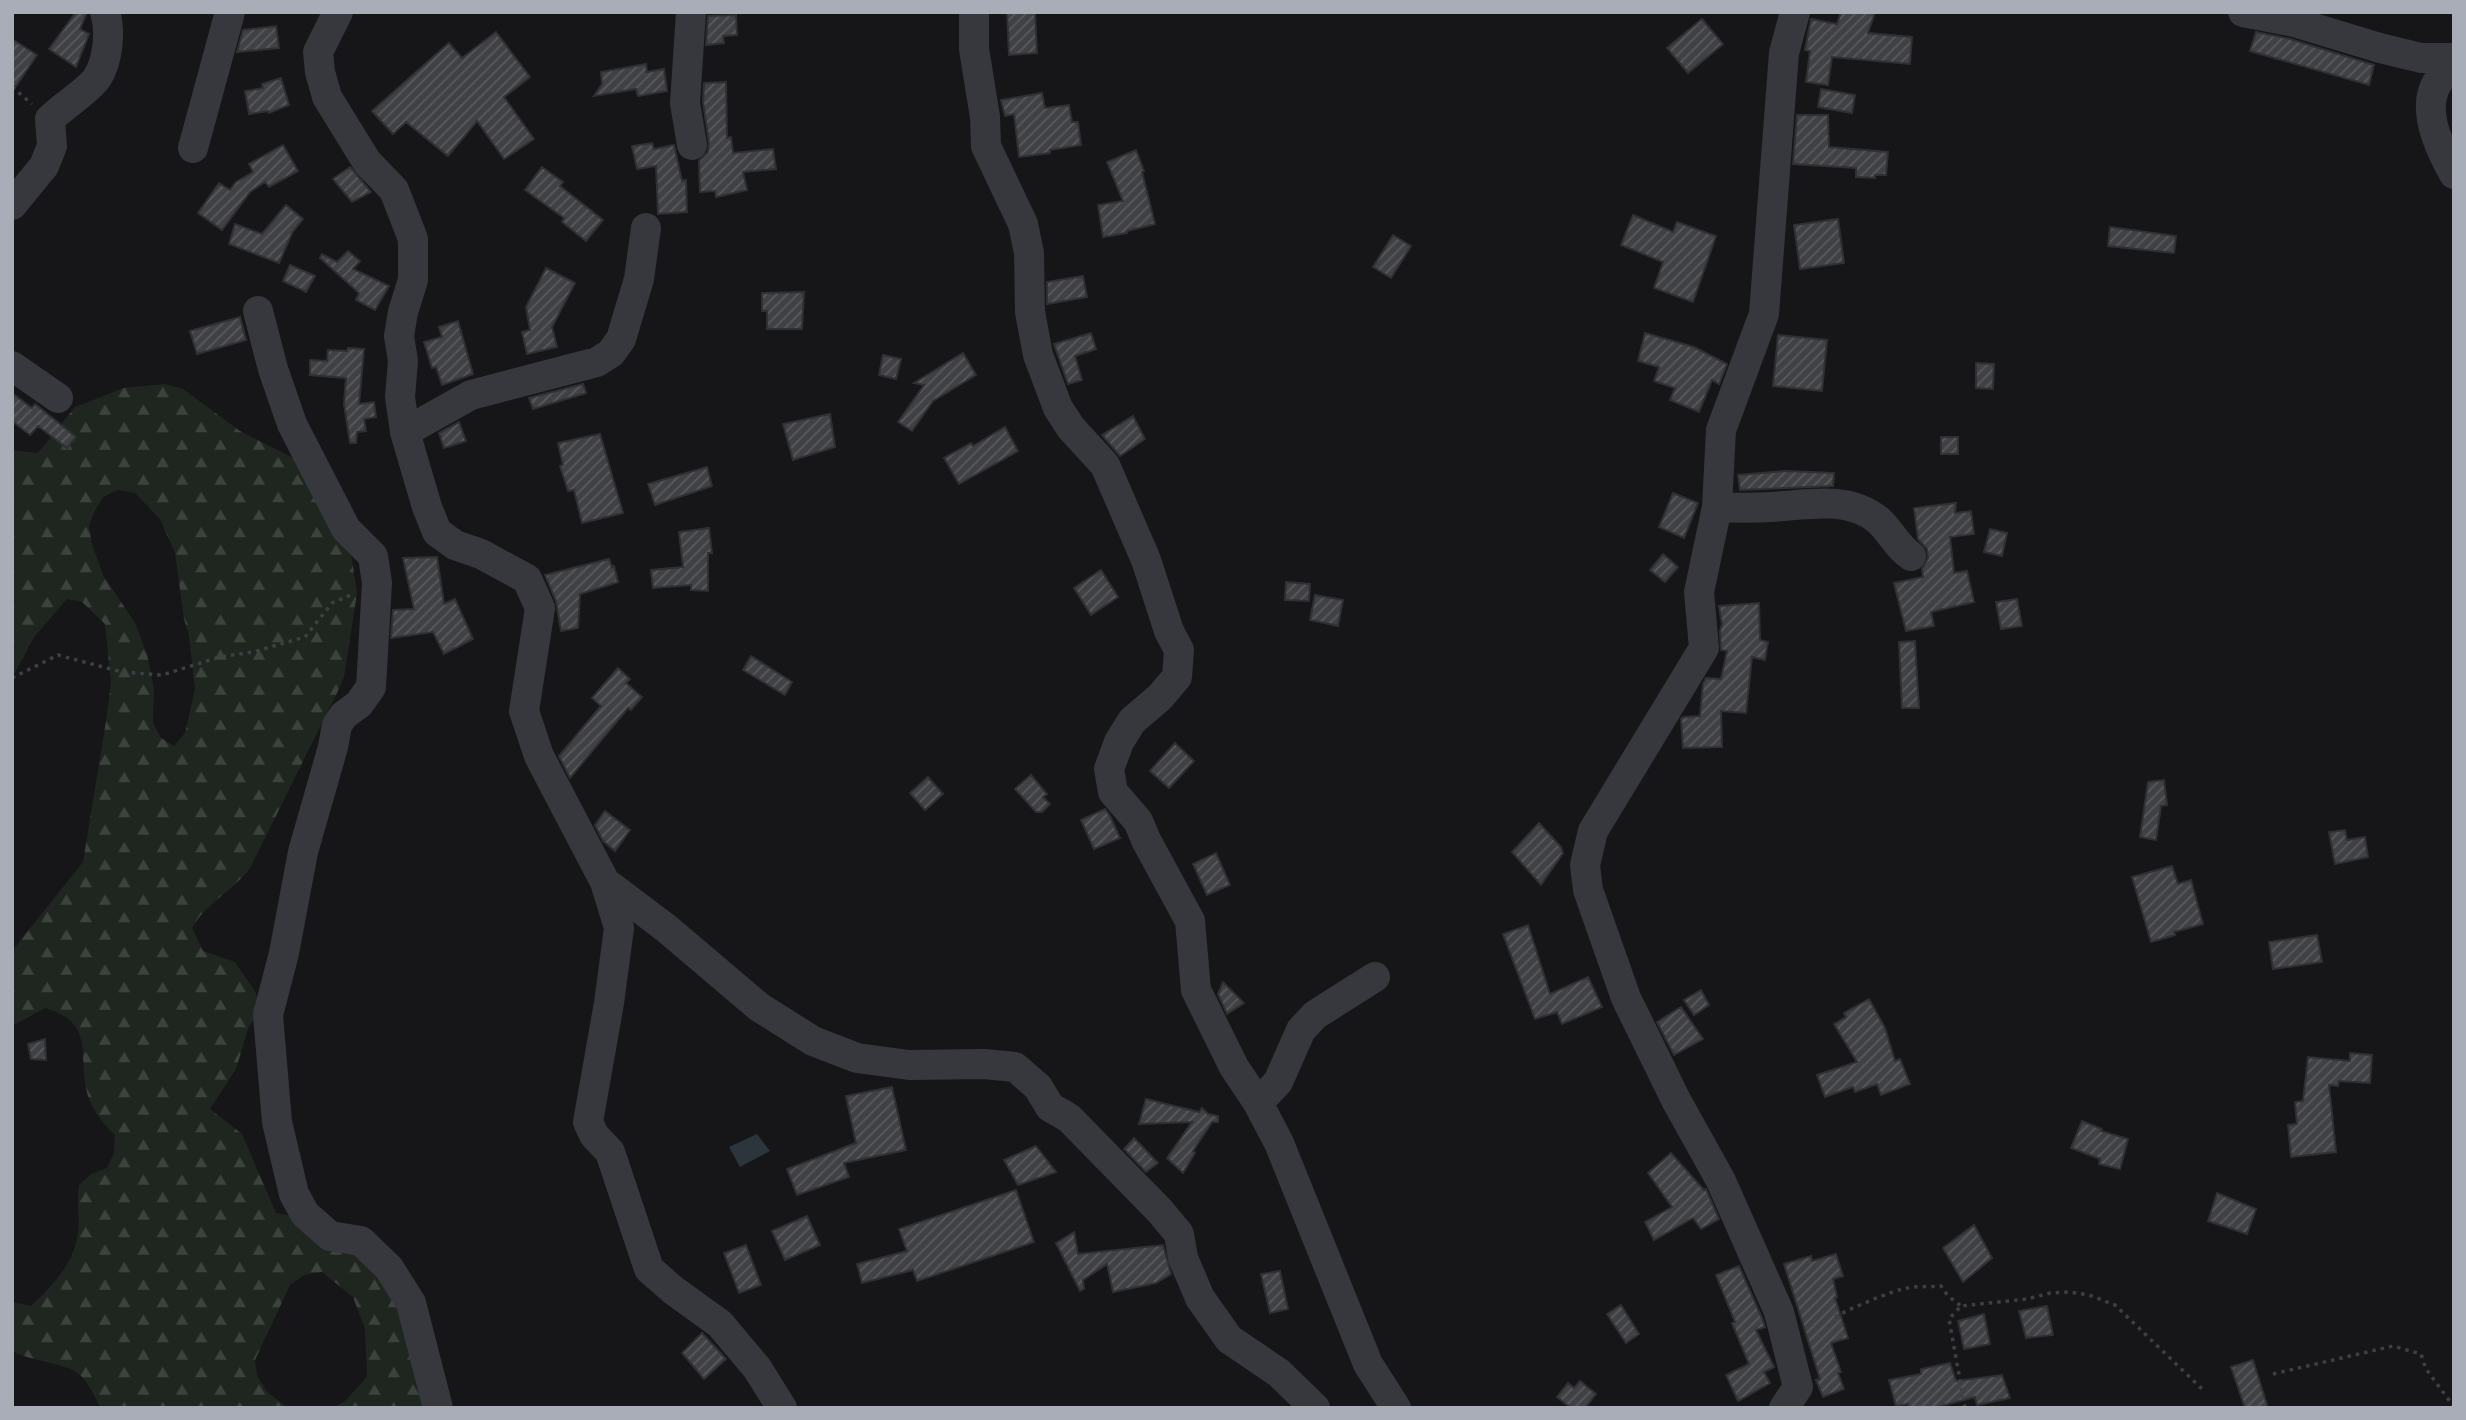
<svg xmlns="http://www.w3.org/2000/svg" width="2466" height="1420" font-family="'Sofia Sans Condensed',sans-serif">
	<defs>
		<pattern id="forest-firs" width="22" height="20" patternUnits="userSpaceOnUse" patternTransform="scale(1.75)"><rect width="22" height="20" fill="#1e261f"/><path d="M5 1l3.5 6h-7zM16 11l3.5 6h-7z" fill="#3c433d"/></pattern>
		<pattern id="building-hatch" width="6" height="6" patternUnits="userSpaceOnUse" patternTransform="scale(1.75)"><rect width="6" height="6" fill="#404145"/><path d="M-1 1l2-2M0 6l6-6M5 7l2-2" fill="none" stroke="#595a5e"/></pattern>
	</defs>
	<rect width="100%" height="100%" fill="#161618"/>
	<path fill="url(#forest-firs)" fill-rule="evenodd" d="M165 384 183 389 240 431 301 462 349 541 357 593 344 677 337 693 250 868C233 891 206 903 192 928L203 951 235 962 256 993 259 1010 248 1029 236 1069 210 1109 242 1134 276 1213 330 1223 401 1281 427 1408H332L344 1402 367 1377 365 1329 353 1297 322 1272 304 1275 290 1285 255 1360 257 1376 268 1393 289 1408H101C95 1398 89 1383 80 1375 70 1364 30 1361 12 1351V1302L31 1306C51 1287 71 1267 77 1239 81 1222 76 1203 79 1185L91 1174 107 1168 114 1153 115 1135C102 1123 89 1106 86 1088 79 1050 93 1022 45 1008L12 1026V951L83 862 107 715 111 682 105 624 82 602 67 599 34 637 12 678V450L38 453 75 407 124 388ZM118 490 135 493 160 519 175 553 184 619 189 636 195 689 185 733 174 746 161 738 153 723 154 689 147 654 135 623 103 575 92 544 89 527 94 512 103 497Z"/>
	<path fill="#2c353c" d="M757 1134 770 1151 740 1167 729 1147Z"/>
	<path fill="url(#building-hatch)" stroke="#303034" stroke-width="2" d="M76 12H87L80 29 89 34 76 67 49 49Z
		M1007 12H1035L1037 53 1009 55Z
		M1841 12H1875L1868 33 1912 37 1910 64 1832 57 1828 85 1806 82 1810 51 1805 50 1811 19 1837 24Z
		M736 15 737 35 723 36 724 43 706 45 708 16Z
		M1702 19 1723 44 1688 73 1667 48Z
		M276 26 279 48 237 52 243 30Z
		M496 32 530 77 504 97 534 139 504 159 477 121 448 156 406 122 393 134 372 111 449 43 462 58Z
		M2256 32 2290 39 2374 65 2369 85 2250 51Z
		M12 39 37 55 12 92Z
		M646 64 647 72 664 69 667 91 638 96 636 89 594 96 602 84 601 72Z
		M281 78 289 105 269 113 268 111 249 114 245 91 263 88 262 84Z
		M726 82 727 138 731 137 733 153 773 149 776 169 743 172 747 190 716 197 715 191 700 192 699 161 708 152 709 143 703 102 704 83Z
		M1821 89 1855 95 1852 113 1818 107Z
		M1042 93 1045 108 1069 105 1072 122H1078L1081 145 1050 150V153L1019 157 1014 114 1005 116 1001 100Z
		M1797 115H1828L1829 147 1888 152 1886 175H1875V178L1856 177V168L1793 164Z
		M652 143 654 149 674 145 682 181 686 180 687 212 658 214 656 166 637 169 632 146Z
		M283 145 298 171 269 187 265 182 250 192 222 230 198 213 219 183 230 190 236 182 253 172 249 164Z
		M1136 150 1144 171 1142 172 1155 224 1127 231V233L1103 237 1098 205 1123 201 1107 162Z
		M350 167 371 192 352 202 333 179Z
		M542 167 563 182 560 186 603 220 586 241 562 222 564 218 525 190Z
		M286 205 303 219 292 233 279 263 229 244 235 224 262 234Z
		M1633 215 1673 232 1677 222 1716 236 1693 302 1654 288 1663 262 1621 245Z
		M1838 219 1844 263 1800 269 1794 225Z
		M2110 227 2176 236 2174 253 2108 246Z
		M1393 235 1411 246 1391 278 1373 267Z
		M348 251 360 261 353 269 389 286 375 310 356 300 359 293 320 258 322 254 337 262Z
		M290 265 315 276 306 292 283 281Z
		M546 268 575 283 552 327 557 347 527 354 522 332 530 330 526 307Z
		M1083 276 1087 297 1047 304V282Z
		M804 292 802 329H767V311H762V293Z
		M240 317 246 340 197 354 190 331Z
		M458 321 473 374 442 385 436 367 432 368 424 342 442 337 439 327Z
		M1091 333 1096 349 1075 356 1082 380 1068 384 1054 344Z
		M1645 333 1694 347 1727 364 1719 384 1712 380 1699 412 1670 400 1675 388 1654 381 1659 367 1638 361Z
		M1778 335 1827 340 1822 391 1773 386Z
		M348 348 364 349 359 404 374 402 376 417 364 419 366 431 357 432 356 443H350L344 404 346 378 310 375V360L327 361 328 350 347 351Z
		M963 353 976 375 933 401 912 431 898 422 924 385 914 383Z
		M883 355 901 359 896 379 879 375Z
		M1976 363 1994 364 1993 389 1976 388Z
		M583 384 586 393 533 409 529 398Z
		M12 393 32 408 35 404 76 437 67 448 38 426 30 435 12 421Z
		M830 414 835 447 793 460 783 424Z
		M1133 416 1145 439 1120 456 1102 435Z
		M459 422 466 441 444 448 439 433Z
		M1005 427 1018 451 959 484 944 458 971 443 973 446Z
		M600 434 623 513 582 523 574 490 568 491 560 466 563 465 558 443Z
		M1941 437H1958V454H1941Z
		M707 467 712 486 655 505 648 484Z
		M1785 471 1834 473 1833 486 1740 490 1738 475Z
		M1673 493 1698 503 1684 538 1659 527Z
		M1956 503 1955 513 1971 511 1974 534 1950 537 1954 573 1967 571 1974 602 1931 612 1934 626 1906 631 1894 583 1923 577 1922 569 1928 558 1927 549 1918 539 1914 508Z
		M709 528 712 553H708V591L691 590V585L653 588 651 570 683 567 679 532Z
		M1990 529 2007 533 2002 556 1984 552Z
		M1663 554 1678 567 1665 582 1650 570Z
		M437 557 444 604 455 599 473 639 444 654 433 632 391 638 393 610 414 609 403 558Z
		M609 559 612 567 614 566 618 582 580 594 578 628 561 631 556 601 545 575Z
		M1101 570 1118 597 1091 615 1074 588Z
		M1286 582 1310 584 1309 601 1285 600Z
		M1315 595 1343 600 1338 626 1310 620Z
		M2017 599 2022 626 2001 629 1996 602Z
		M1759 603 1760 640 1768 642 1765 660 1752 657 1746 713 1721 711 1722 747 1683 748 1681 719 1683 717 1700 716 1703 684 1706 678 1721 679 1727 651 1721 650 1720 631 1722 624 1719 606Z
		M1915 641 1919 708H1902L1899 642Z
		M751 656 792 682 785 695 743 670Z
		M618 668 630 679 626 683 642 697 631 710 628 708 570 778 559 756 601 706 592 698Z
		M1175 743 1194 761 1169 788 1150 771Z
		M1031 775 1047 794 1043 797 1050 804 1042 812H1036L1015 789Z
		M928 777 943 794 925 810 910 793Z
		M2164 780 2167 805 2161 806 2156 840 2140 837 2148 782Z
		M1105 809 1110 816 1120 838 1094 849 1081 820Z
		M605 811 630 830 615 851 603 841 595 825Z
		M1539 823 1561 847 1563 853 1541 885 1512 852Z
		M2345 830 2347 840 2365 837 2368 857 2335 864 2329 832Z
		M1216 853 1230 885 1207 895 1193 864Z
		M2172 866 2178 884 2191 880 2203 924 2174 932 2175 935 2151 942 2132 877Z
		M1528 925 1550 994 1588 977 1602 1007 1562 1024 1557 1012 1535 1019 1503 934Z
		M2317 935 2322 962 2273 969 2269 942Z
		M1223 982 1244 1003 1227 1014 1218 994Z
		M1701 990 1709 1005 1694 1015 1684 1000Z
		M1869 999 1885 1028 1895 1061 1900 1059 1910 1084 1881 1095 1877 1084 1855 1092 1853 1087 1825 1097 1817 1075 1857 1062 1834 1024 1846 1017 1844 1013Z
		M1681 1007 1703 1039 1674 1055 1657 1022Z
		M45 1039 46 1060 31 1059 28 1044Z
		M2350 1053 2372 1055 2370 1083 2339 1081 2338 1086 2329 1085 2336 1152 2291 1157 2288 1125 2297 1124 2295 1102 2303 1101 2308 1057 2350 1061Z
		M892 1087 906 1150 844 1163 849 1177 797 1195 787 1169 856 1143 846 1096Z
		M1146 1099 1199 1112 1202 1108 1208 1114 1218 1116V1122H1212L1193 1151 1195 1153 1183 1173 1167 1158 1192 1122 1139 1124Z
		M2082 1121 2102 1129 2101 1131 2128 1139 2120 1169 2099 1164 2100 1159 2071 1148Z
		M1134 1138 1158 1163 1146 1172 1124 1149Z
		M1036 1146 1056 1172 1018 1185 1004 1160Z
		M1671 1153 1704 1190 1706 1189 1719 1219 1701 1229 1693 1218 1654 1240 1645 1222 1672 1207 1648 1173Z
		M1016 1190 1034 1242 917 1281 913 1270 862 1283 857 1264 907 1251 899 1229Z
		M2217 1193 2256 1209 2247 1234 2208 1221Z
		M807 1216 820 1245 785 1260 772 1231Z
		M1974 1225 1992 1258 1963 1282 1943 1248Z
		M1074 1232 1078 1254 1163 1245 1171 1274 1156 1283 1113 1292 1107 1264 1083 1280 1084 1289 1080 1291 1056 1243Z
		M746 1245 761 1285 739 1293 724 1253Z
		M1836 1254 1843 1276 1833 1279 1837 1297 1835 1298 1848 1338 1831 1343 1841 1372 1838 1373 1844 1389 1823 1397 1816 1380 1820 1379 1784 1264 1811 1256 1812 1261Z
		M1739 1266 1762 1318 1765 1327 1756 1330 1774 1367 1764 1372 1770 1383 1738 1401 1726 1375 1749 1364 1732 1323 1735 1322 1716 1275Z
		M1280 1271 1288 1309 1270 1313 1261 1274Z
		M1621 1305 1639 1334 1626 1343 1607 1314Z
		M2047 1306 2053 1335 2026 1338 2019 1311Z
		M1984 1314 1990 1344 1964 1349 1958 1321Z
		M702 1333 726 1359 704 1379 682 1353Z
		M2253 1360 2268 1408H2245L2231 1367Z
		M1950 1363 1956 1381 2002 1375 2010 1398 1977 1405 1975 1397 1934 1408H1908V1404L1896 1406 1889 1380 1921 1374V1369Z
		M1580 1381 1596 1394 1585 1408H1571L1557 1397 1568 1383 1574 1388Z"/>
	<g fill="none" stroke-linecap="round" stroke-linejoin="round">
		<path stroke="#3d3f44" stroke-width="3.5" stroke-dasharray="3.5 5" stroke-linecap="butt" d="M12 87 32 104
			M12 678 58 655 122 672 162 675 220 657 253 652 305 637 332 603 353 594
			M1835 1317C1844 1311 1896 1289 1907 1288 1918 1286 1930 1287 1941 1286L1948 1296 1961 1306
			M2273 1374 2393 1346 2421 1354 2426 1369 2454 1407
			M1965 1408 1949 1319 1961 1306 2027 1299 2050 1293 2069 1292 2089 1295 2115 1305 2203 1390"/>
		<path stroke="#37383d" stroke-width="30" d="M338 12 318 52 320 72 327 97 367 162 394 190 413 239V280L403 312 399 336 403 361 400 397 405 432 427 507 437 532 455 545 481 554 527 579 540 608 524 711 539 756 605 882 619 928 609 1003 588 1122 594 1135 610 1152 649 1269 673 1290 720 1324 757 1368 782 1408
			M691 12 685 103 692 145
			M974 12V49L985 117 986 146 1023 224 1029 253 1030 312 1038 355 1058 408 1071 428 1105 465 1146 560 1169 631 1179 650 1177 677 1160 697 1132 721 1119 742 1109 769 1113 792 1138 821 1146 840 1190 921 1196 990 1234 1067 1258 1103 1279 1143 1368 1364 1396 1408
			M2243 12 2294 22 2380 48 2421 58H2454
			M2454 66C2413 92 2435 141 2454 174
			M193 148 230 12
			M12 205 44 166 52 146 50 119C62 107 89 90 97 78 108 61 111 31 105 12
			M258 311 273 369 292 424 346 529 373 556 377 583 371 687 359 704 344 715 337 725 333 747 303 852 284 953 268 1015 277 1122 294 1194 305 1214 330 1236 361 1241 389 1268 411 1303 438 1408
			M12 366 58 398
			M405 432 471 395 597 362 611 353 621 339 639 279 646 228
			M1717 507C1735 508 1753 508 1772 507 1807 505 1847 495 1878 520 1891 531 1896 546 1911 556
			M605 882 666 928 759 1007 813 1041 857 1058 909 1065 984 1064 1015 1067 1038 1087 1050 1107 1069 1118 1160 1211 1179 1234 1183 1258 1200 1298 1229 1339 1279 1373 1315 1408
			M1258 1103 1278 1082 1301 1030 1315 1015 1375 977
			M1784 1408 1798 1387 1779 1312 1721 1181 1676 1100 1626 998 1588 890 1585 865 1593 831 1704 648 1699 592 1717 507 1721 430 1764 314 1784 53 1795 12"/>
	</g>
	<rect width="2466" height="1420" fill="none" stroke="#a8adb8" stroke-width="28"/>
</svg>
